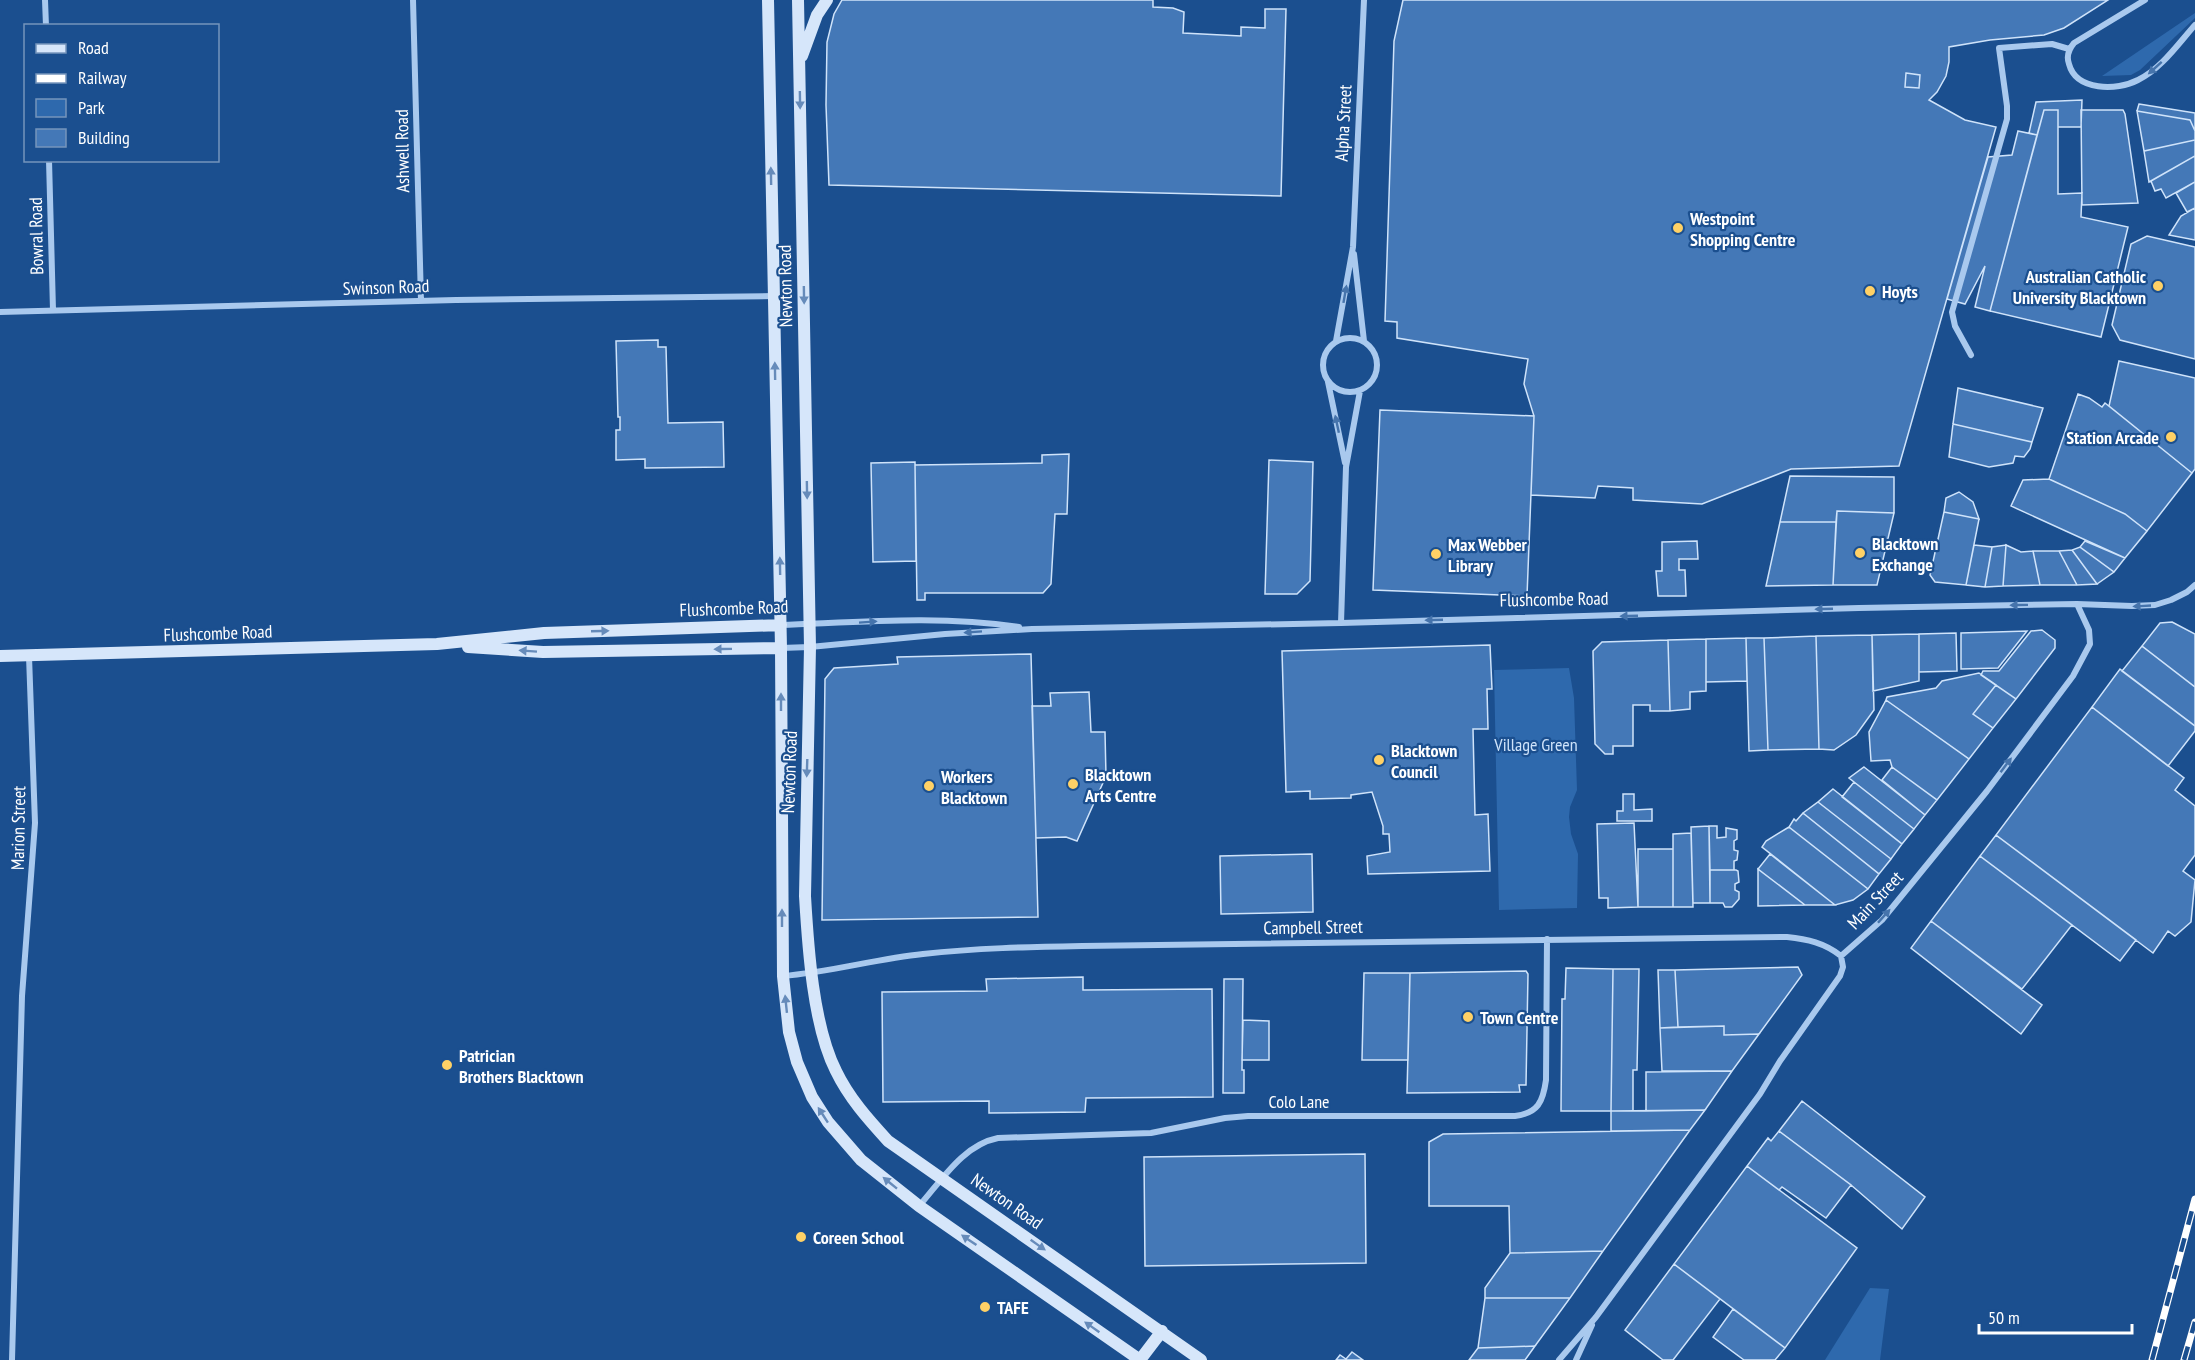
<svg xmlns="http://www.w3.org/2000/svg" width="2195" height="1360" font-family="'PT Sans Narrow',sans-serif">
	<rect width="100%" height="100%" fill="#1b4f8f"/>
	<path fill="#2e69ad" d="M2195 13V18L2140 70 2131 75 2102 76Z
		M1569 668 1574 698 1577 790 1570 807 1569 817 1571 834 1578 854 1577 908 1499 910 1494 670Z
		M1870 1288 1889 1289 1880 1360H1825Z"/>
	<path fill="#4478b7" stroke="#cfe3fa" stroke-width="1.5" d="M842 0H1153V7L1173 8 1184 12 1183 33 1241 36V27L1265 28V9H1286L1281 196 829 185 826 105 827 42 834 14Z
		M1403 0H2108L2064 28 2044 35 1990 40 1949 47V62L1946 76 1937 92 1929 100 1965 120 1996 127 1899 466 1791 469 1702 504 1633 500V488L1598 486 1595 498 1531 495 1534 416 1524 384 1528 359 1397 338V322L1385 321 1394 41Z
		M1906 73 1920 75 1919 88 1905 87Z
		M2082 100 2081 127H2058V110H2044L2037 135 2029 133 2036 102Z
		M2139 104 2195 113V131L2190 120 2137 111Z
		M2044 110H2058V194L2082 193 2081 217 2128 227 2101 337 1990 311Z
		M2081 110H2123L2125 114 2138 203 2082 205Z
		M2137 111 2190 120 2195 131V140L2144 151Z
		M2018 131 2037 135 1990 311 1975 307 1985 266 1965 304 1947 299 1988 157 2012 155Z
		M2195 140V156L2149 182 2144 151Z
		M2195 156V182L2166 198 2161 189 2155 191 2151 181Z
		M2195 182V208L2187 212 2176 193Z
		M2195 208V240L2169 235 2181 216Z
		M2147 236 2195 247V359L2120 340 2112 325 2131 244Z
		M658 340V347H666L668 423 723 422 724 467 645 468V459L616 460V430H620V417H618L616 341Z
		M2119 361 2195 378V469L2192 473 2109 406Z
		M1958 388 2043 408 2032 442 1953 424Z
		M2078 394 2089 398 2102 407 2105 403 2192 473 2147 531 2125 514 2049 479Z
		M1380 410 1534 416 1527 596 1373 590Z
		M1953 424 2032 442 2030 449 2024 457 2015 456 2013 463 1989 467 1949 457Z
		M1069 454 1067 514H1055L1051 584 1043 593H925V600H917L915 465 1042 463V455Z
		M1269 460 1313 462 1310 581 1297 594H1265Z
		M915 462 916 561 873 562 871 463Z
		M1790 476 1894 477V513L1837 511 1836 522H1780Z
		M2049 479 2125 514 2147 531 2125 558 2011 506 2023 480Z
		M1959 492 1973 502 1979 519 1944 512 1946 498Z
		M1837 511 1894 513 1877 585H1833Z
		M1944 512 1979 519 1966 585 1935 582 1930 575Z
		M1780 522H1836L1833 585 1766 586Z
		M1697 541 1698 559H1679V570H1685L1686 596H1658L1656 571H1662V542Z
		M2085 541 2125 558 2114 572 2080 547Z
		M1974 545 1992 547 1985 587 1966 585Z
		M2006 545 2003 586 1985 587 1992 547Z
		M2006 545 2021 552 2033 551 2040 585 2003 586Z
		M2080 547 2114 572 2097 584 2072 550Z
		M2072 550 2097 584 2077 585 2059 551Z
		M2033 551H2059L2077 585H2040Z
		M2172 622 2195 634V687L2142 646 2160 623Z
		M2042 630 2055 640V648L2016 699 1981 675 1983 671H1999L2031 631Z
		M2027 631 1998 668 1961 669V633Z
		M1956 633 1957 671 1919 672V634Z
		M1919 634V681L1873 691 1872 635Z
		M1872 635 1874 710 1856 735 1834 750 1819 749 1816 636Z
		M1816 636 1819 749 1768 750 1764 638Z
		M1746 638 1747 681 1706 682V639Z
		M1746 638H1764L1768 750 1749 751Z
		M1706 639V691L1690 692V709L1670 711 1668 640Z
		M1668 640 1670 711H1650V705H1633V746H1613V754H1605L1595 744 1593 651 1602 642Z
		M1490 645 1492 689H1487L1488 729H1473L1475 815 1488 814 1490 871 1368 874 1367 856 1390 852 1389 834H1383V826L1372 792 1351 795V798L1310 799V791L1286 792 1282 651Z
		M2142 646 2195 687V726L2122 671Z
		M1031 654 1038 917 822 920 825 679 829 674 834 668 898 664 897 657Z
		M2120 669 2195 726V731L2168 766 2092 707Z
		M1979 673 1996 685 1973 714 1993 728 1969 759 1886 700 1887 697 1936 688 1942 681Z
		M1996 685 2016 699 1993 728 1973 714Z
		M1089 692 1091 732H1105L1106 776 1077 841 1066 837 1036 838 1032 706H1051L1050 693Z
		M1886 700 1969 759 1937 800 1892 767 1890 760 1871 761 1869 732Z
		M2092 707 2184 778 2175 790 2195 806V855L2183 871 2195 880 2191 922 2175 936 2168 931 2153 953 1996 835Z
		M1864 767 1925 815 1914 829 1849 778Z
		M1892 767 1937 800 1925 815 1882 780Z
		M1854 782 1914 829 1902 844 1842 797Z
		M1833 789 1902 844 1891 859 1818 802Z
		M1623 794H1634V810L1652 809V821H1617V811H1623Z
		M1818 802 1891 859 1879 874 1803 813Z
		M1803 813 1879 874 1868 889 1789 827 1794 819 1796 821Z
		M1634 823 1638 907 1608 908V898H1599L1597 824Z
		M1709 826H1717V838L1726 837V828L1737 830V839L1734 841V850L1738 851 1737 860 1734 861V870H1710Z
		M1709 826 1710 903H1693L1691 827Z
		M1789 827 1868 889 1853 900 1835 905 1762 847 1766 841Z
		M1691 833 1693 907H1673V834Z
		M1996 835 2136 940 2120 961 1980 856Z
		M1638 849H1673V907H1638Z
		M1312 854 1313 912 1221 914 1220 856Z
		M1770 854 1835 905H1805L1758 869Z
		M1980 856 2072 925 2022 989 1931 921Z
		M1758 869 1805 905 1758 906Z
		M1710 870H1736L1738 871 1739 882 1735 884V890L1739 892V899L1732 907H1725L1723 903H1710Z
		M1931 921 2042 1005 2021 1034 1911 948Z
		M1798 967 1802 975 1759 1034 1724 1035V1026L1678 1027 1675 970Z
		M1566 968 1613 969 1611 1111H1561L1562 999H1565Z
		M1613 969H1639L1637 1070H1633V1111H1611Z
		M1658 970H1675L1678 1027 1660 1028Z
		M1526 971 1528 974 1526 1085H1519L1520 1092 1407 1093 1410 973Z
		M1364 973H1410L1408 1060H1362Z
		M1083 977V990L1212 989 1213 1097 1086 1098 1085 1112 989 1113V1101L883 1102 882 992 987 991 986 979Z
		M1224 979H1243L1242 1070H1244V1093H1223Z
		M1243 1020 1269 1021V1060H1242Z
		M1724 1026V1035L1759 1034 1732 1071H1662L1660 1028Z
		M1732 1071 1705 1110 1646 1111V1072Z
		M1802 1101 1925 1197 1902 1229 1851 1185 1779 1131Z
		M1705 1110 1690 1130 1611 1131V1111Z
		M1690 1130 1603 1251 1510 1253 1509 1206H1429V1142L1443 1134Z
		M1779 1131 1851 1185 1826 1218 1782 1187 1779 1190 1747 1166 1768 1138 1771 1141Z
		M1365 1154 1366 1263 1145 1266 1144 1157Z
		M1747 1166 1857 1248 1785 1348 1674 1264Z
		M1603 1251 1570 1298H1485V1288L1510 1253Z
		M1674 1264 1720 1299 1673 1360H1663L1625 1330Z
		M1485 1298H1570L1535 1346 1478 1348Z
		M1733 1309 1785 1348 1775 1360H1744L1713 1337Z
		M1535 1346 1525 1360H1469L1478 1348Z
		M1352 1352 1363 1360H1336L1340 1355 1346 1359Z"/>
	<g fill="none" stroke-linecap="round" stroke-linejoin="round">
		<path stroke="#a9c9ee" stroke-width="6" d="M45 0 46 26
			M413 0 421 301
			M2145 0 2074 43C2069 49 2066 56 2069 64 2076 91 2117 91 2138 80 2161 69 2178 44 2195 25
			M49 160 53 310
			M1354 254 1364 341
			M0 312 456 300 774 296
			M1323 365a27 27 0 1 1 54 0a27 27 0 1 1-54 0Z
			M1336 341 1353 247 1364 0
			M1971 355 1955 326 1952 312 2007 119V106L1999 48 2052 44 2069 49
			M1328 382 1345 463
			M1341 623 1346 467 1360 391
			M781 625C861 622 940 615 1019 627
			M781 648 810 647 945 634 1032 629 1341 623 1859 608 2077 604 2132 606 2155 605 2171 600 2187 592 2195 585
			M1841 956 1882 920 1987 791 2073 676 2090 644 2089 630 2077 604
			M783 976C830 972 876 959 923 954 976 948 1029 947 1082 946L1787 937C1807 939 1825 943 1841 956
			M919 1206C942 1180 963 1145 998 1138L1151 1133 1225 1118 1248 1116H1515C1538 1113 1543 1102 1546 1080L1547 939
			M12 1360 22 996 35 823 29 656
			M1559 1360 1596 1317 1760 1094 1780 1061 1840 976 1843 967 1841 956
			M1576 1360 1592 1325"/>
		<path stroke="#d6e6fa" stroke-width="12" d="M768 0 781 648 783 976 789 1032 797 1062 812 1097 828 1122 861 1160 919 1206 1140 1360
			M798 0 810 647 805 896C808 947 813 1026 836 1071 849 1098 868 1119 888 1141L1201 1360
			M802 56 817 15 827 0
			M468 647 543 652 781 648
			M0 656 437 644 544 633 781 625
			M1140 1360 1162 1331"/>
		<g stroke="#fff" stroke-width="7">
			<path id="rail" d="M2152 1360 2195 1199
				M2184 1360 2195 1322"/>
		</g>
		<use href="#rail" stroke="#1b4f8f" stroke-width="4.5" stroke-dasharray="14" stroke-linecap="butt"/>
	</g>
	<defs><path id="oneway-solid" d="M-6-.8H1V-3.2L6.5 0L1 3.2V.8H-6Z" transform="scale(1.5)"/></defs>
	<g fill="#4674ac">
		<use href="#oneway-solid" transform="translate(2155 68) rotate(138)"/>
		<use href="#oneway-solid" transform="translate(1345 294) rotate(-80)"/>
		<use href="#oneway-solid" transform="translate(1337 424) rotate(-102)"/>
		<use href="#oneway-solid" transform="translate(2019 605) rotate(179)"/>
		<use href="#oneway-solid" transform="translate(2142 606) rotate(177)"/>
		<use href="#oneway-solid" transform="translate(1824 609) rotate(178)"/>
		<use href="#oneway-solid" transform="translate(1629 616) rotate(178)"/>
		<use href="#oneway-solid" transform="translate(1434 620) rotate(178)"/>
		<use href="#oneway-solid" transform="translate(868 622) rotate(-4)"/>
		<use href="#oneway-solid" transform="translate(973 632) rotate(176)"/>
		<use href="#oneway-solid" transform="translate(2006 765) rotate(-53)"/>
		<use href="#oneway-solid" transform="translate(1884 916) rotate(-48)"/>
	</g>
	<g fill="#668bba">
		<use href="#oneway-solid" transform="translate(800 100) rotate(89)"/>
		<use href="#oneway-solid" transform="translate(771 176) rotate(-91)"/>
		<use href="#oneway-solid" transform="translate(804 295) rotate(89)"/>
		<use href="#oneway-solid" transform="translate(775 371) rotate(-91)"/>
		<use href="#oneway-solid" transform="translate(807 490) rotate(89)"/>
		<use href="#oneway-solid" transform="translate(780 566) rotate(-91)"/>
		<use href="#oneway-solid" transform="translate(600 631) rotate(-2)"/>
		<use href="#oneway-solid" transform="translate(723 649) rotate(179)"/>
		<use href="#oneway-solid" transform="translate(528 651) rotate(-176)"/>
		<use href="#oneway-solid" transform="translate(781 702) rotate(-90)"/>
		<use href="#oneway-solid" transform="translate(807 768) rotate(92)"/>
		<use href="#oneway-solid" transform="translate(782 918) rotate(-90)"/>
		<use href="#oneway-solid" transform="translate(786 1004) rotate(-96)"/>
		<use href="#oneway-solid" transform="translate(823 1115) rotate(-123)"/>
		<use href="#oneway-solid" transform="translate(890 1183) rotate(-141)"/>
		<use href="#oneway-solid" transform="translate(969 1240) rotate(-146)"/>
		<use href="#oneway-solid" transform="translate(1038 1245) rotate(35)"/>
		<use href="#oneway-solid" transform="translate(1092 1327) rotate(-145)"/>
	</g>
	<g fill="#ffd166" stroke="#1b4f8f" stroke-width="2">
		<circle cx="1678" cy="228" r="6"/>
		<circle cx="2158" cy="286" r="6"/>
		<circle cx="1870" cy="291" r="6"/>
		<circle cx="2171" cy="437" r="6"/>
		<circle cx="1860" cy="553" r="6"/>
		<circle cx="1436" cy="554" r="6"/>
		<circle cx="1379" cy="760" r="6"/>
		<circle cx="1073" cy="784" r="6"/>
		<circle cx="929" cy="786" r="6"/>
		<circle cx="1468" cy="1017" r="6"/>
		<circle cx="447" cy="1065" r="6"/>
		<circle cx="801" cy="1237" r="6"/>
		<circle cx="985" cy="1307" r="6"/>
	</g>
	<g text-anchor="middle" dominant-baseline="central" stroke-width="4.5" stroke-linejoin="round" paint-order="stroke">
		<g font-size="18" fill="#fff" stroke="#1b4f8f">
			<text transform="translate(1343 123) rotate(-87)">Alpha Street</text>
			<text transform="translate(402 151) rotate(-91)">Ashwell Road</text>
			<text transform="translate(36 236) rotate(-91)">Bowral Road</text>
			<text transform="translate(785 286) rotate(-91)">Newton Road</text>
			<text transform="translate(386 287) rotate(-2)">Swinson Road</text>
			<text transform="translate(1554 599) rotate(-1)">Flushcombe Road</text>
			<text transform="translate(734 608) rotate(-2)">Flushcombe Road</text>
			<text transform="translate(218 633) rotate(-2)">Flushcombe Road</text>
			<text transform="translate(789 772) rotate(-88)">Newton Road</text>
			<text transform="translate(18 828) rotate(-89)">Marion Street</text>
			<text transform="translate(1875 900) rotate(-47)">Main Street</text>
			<text transform="translate(1313 927) rotate(-1)">Campbell Street</text>
			<text x="1299" y="1101">Colo Lane</text>
			<text transform="translate(1007 1201) rotate(35)">Newton Road</text>
		</g>
		<g font-size="18" font-weight="bold" fill="#fff" stroke="#1b4f8f" text-anchor="start">
			<text x="1690" y="218">Westpoint<tspan x="1690" dy="21">Shopping Centre</tspan></text>
			<text x="2146" y="276" text-anchor="end">Australian Catholic<tspan x="2146" dy="21">University Blacktown</tspan></text>
			<text x="1882" y="291">Hoyts</text>
			<text x="2159" y="437" text-anchor="end">Station Arcade</text>
			<text x="1872" y="543">Blacktown<tspan x="1872" dy="21">Exchange</tspan></text>
			<text x="1448" y="544">Max Webber<tspan x="1448" dy="21">Library</tspan></text>
			<text x="1391" y="750">Blacktown<tspan x="1391" dy="21">Council</tspan></text>
			<text x="1085" y="774">Blacktown<tspan x="1085" dy="21">Arts Centre</tspan></text>
			<text x="941" y="776">Workers<tspan x="941" dy="21">Blacktown</tspan></text>
			<text x="1480" y="1017">Town Centre</text>
			<text x="459" y="1055">Patrician<tspan x="459" dy="21">Brothers Blacktown</tspan></text>
			<text x="813" y="1237">Coreen School</text>
			<text x="997" y="1307">TAFE</text>
		</g>
		<g font-size="18" fill="#cfe3fa" stroke="#1b4f8f">
			<text x="1536" y="744">Village Green</text>
		</g>
	</g>
	<rect x="24" y="24" width="195" height="138" fill="#1b4f8f" stroke="#7695bc" stroke-width="1.5"/>
	<rect x="36" y="44" width="30" height="9" fill="#d6e6fa" stroke="#7695bc" stroke-width="1.5"/>
	<text x="78" y="54" font-size="18" fill="#ffffff">Road</text>
	<rect x="36" y="74" width="30" height="9" fill="#ffffff" stroke="#7695bc" stroke-width="1.5"/>
	<text x="78" y="84" font-size="18" fill="#ffffff">Railway</text>
	<rect x="36" y="99" width="30" height="18" fill="#2e69ad" stroke="#7695bc" stroke-width="1.5"/>
	<text x="78" y="114" font-size="18" fill="#ffffff">Park</text>
	<rect x="36" y="129" width="30" height="18" fill="#4478b7" stroke="#7695bc" stroke-width="1.5"/>
	<text x="78" y="144" font-size="18" fill="#ffffff">Building</text>
	<path d="M1979 1324v9h153v-9" fill="none" stroke="#ffffff" stroke-width="3"/>
	<text x="1988" y="1324" font-size="18" fill="#ffffff" stroke="#1b4f8f" stroke-width="4.5" paint-order="stroke">50 m</text>
</svg>
